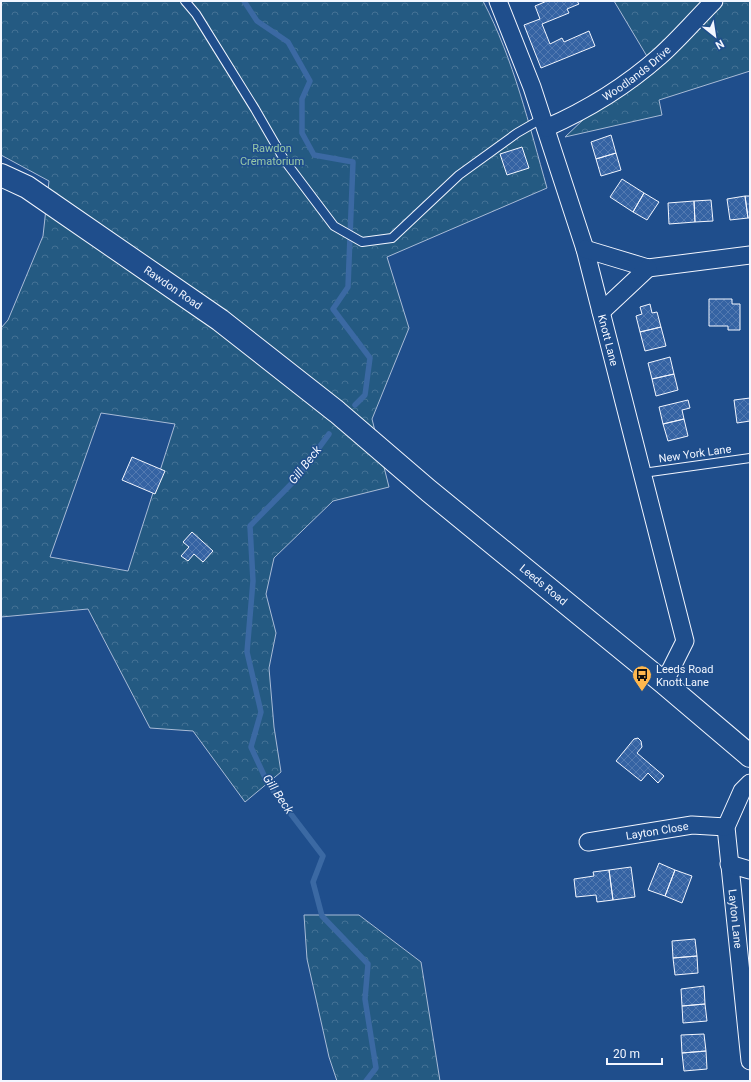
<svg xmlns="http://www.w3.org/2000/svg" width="751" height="1082" font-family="Roboto,sans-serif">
	<defs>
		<pattern id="forest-crowns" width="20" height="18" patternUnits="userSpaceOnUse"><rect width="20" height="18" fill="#245a82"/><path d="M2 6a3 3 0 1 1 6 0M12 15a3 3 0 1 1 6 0" fill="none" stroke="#447295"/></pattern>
		<pattern id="building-cross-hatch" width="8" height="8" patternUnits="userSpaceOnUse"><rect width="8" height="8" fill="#3563a3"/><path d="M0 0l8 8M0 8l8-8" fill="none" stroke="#537ab1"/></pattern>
	</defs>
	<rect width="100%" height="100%" fill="#1f4e8c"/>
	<path fill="url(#forest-crowns)" stroke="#a8bbd7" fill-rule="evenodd" d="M1 1H483C514 60 529 125 547 188L387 257 409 328 372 419 389 487 333 501 274 558 266 594 276 633 269 668 274 727 281 772 245 802 193 731 150 728 88 609 1 617V328L8 320 43 236 49 181 1 155ZM101 413 175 424 128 571 50 557Z
		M614 1H750V71L659 100 662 115 565 137 648 58Z
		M304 915H359L421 962 440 1081H337L329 1057 307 959Z"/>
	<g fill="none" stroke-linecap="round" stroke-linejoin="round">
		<path stroke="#3b69a3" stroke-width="5.5" d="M244 1 257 21 288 42 310 81 302 99V133L314 155 353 162 348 287 333 309 370 358 365 395 355 405
			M329 434 296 479 250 526 253 581 247 652 261 712 251 747 268 784 323 856 313 882 322 916 368 964 365 999 376 1068 366 1081"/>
	</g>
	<path fill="url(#building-cross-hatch)" stroke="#f2f6ff" d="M547 1H577L579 4 567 9 569 13 542 24 550 44 562 38 564 42 589 31 595 46 541 68 524 25 540 19 535 6Z
		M611 135 616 153 596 159 591 142Z
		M522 147 529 168 507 175 500 154Z
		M616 153 621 170 601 176 596 159Z
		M622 179 644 193 633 212 610 197Z
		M644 193 659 202 647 220 633 212Z
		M745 196H750V218H748Z
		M745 196 748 218 730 220 727 199Z
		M711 200 713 221 695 222 694 201Z
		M694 201 695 222 669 224 668 203Z
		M709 299H732V304H740V330H728V326H709Z
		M650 304 652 313 657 312 661 327 640 332 636 316 642 314 640 307Z
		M661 327 666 346 645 351 640 332Z
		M670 357 674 374 652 379 648 363Z
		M674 374 678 390 656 396 652 379Z
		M750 398V421L737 423 734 400Z
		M688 400 690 408 682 410 684 419 663 424 659 407Z
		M684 419 688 436 668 441 663 424Z
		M132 457 165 471 155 494 122 480Z
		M192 532 213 551 203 562 194 554 188 561 181 556 189 547 183 542Z
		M638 738 641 741 642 747 637 753 664 776 658 783 648 773 641 781 616 761 634 739Z
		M659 863 675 870 665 896 648 890Z
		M631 867 635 897 613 900 609 870Z
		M609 870 613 900 597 902 596 895 576 897 574 879 594 876 593 872Z
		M675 870 692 876 682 903 665 896Z
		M695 939 697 956 673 958 672 941Z
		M697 956 698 973 675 975 673 958Z
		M704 986 705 1004 682 1006 681 989Z
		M705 1004 707 1021 683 1023 682 1006Z
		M704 1034 706 1051 682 1053 681 1035Z
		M706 1051 707 1069 684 1071 682 1053Z"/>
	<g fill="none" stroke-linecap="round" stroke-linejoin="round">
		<g stroke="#f2f6ff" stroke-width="10">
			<path id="lane" d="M185 1 196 14 255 109 285 161 334 226 362 242 392 238 459 175 517 133 543 118
				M643 473 750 458"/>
		</g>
		<g stroke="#f2f6ff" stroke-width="19">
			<g id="street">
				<path id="s1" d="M498 1 532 87 585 249 685 641 664 683"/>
				<path id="s2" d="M546 128C587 110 626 86 660 56 679 39 696 19 714 1"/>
				<path d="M585 249 648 268 750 255"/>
				<path d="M601 312 648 268"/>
				<path id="s3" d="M750 783 742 791 726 827 750 1061"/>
				<path id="s4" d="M588 842 692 825 726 827"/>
				<path d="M729 864 750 870"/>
			</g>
		</g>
		<g stroke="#f2f6ff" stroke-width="24">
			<g id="primary">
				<path id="s5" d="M1 175 27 187 220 320 337 412 429 491 664 683 750 756"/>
			</g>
		</g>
		<use href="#lane" stroke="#1f4e8c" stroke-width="8"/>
		<use href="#street" stroke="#1f4e8c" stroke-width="17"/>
		<use href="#primary" stroke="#1f4e8c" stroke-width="22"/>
	</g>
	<defs>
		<g id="bus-pin" transform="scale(1)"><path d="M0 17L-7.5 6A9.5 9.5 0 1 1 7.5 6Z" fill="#ffb74d" stroke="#1f4e8c"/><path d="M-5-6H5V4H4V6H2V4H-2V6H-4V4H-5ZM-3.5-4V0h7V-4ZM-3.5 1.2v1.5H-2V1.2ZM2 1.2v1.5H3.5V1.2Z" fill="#111"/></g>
	</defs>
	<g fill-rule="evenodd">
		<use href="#bus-pin" x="642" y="675"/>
	</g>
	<g text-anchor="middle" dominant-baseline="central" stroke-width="3" stroke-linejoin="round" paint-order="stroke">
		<g font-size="11" fill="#f2f6ff" stroke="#1f4e8c">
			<text stroke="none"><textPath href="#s2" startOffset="106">Woodlands Drive</textPath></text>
			<text stroke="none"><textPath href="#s5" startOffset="206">Rawdon Road</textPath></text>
			<text stroke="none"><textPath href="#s1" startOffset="357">Knott Lane</textPath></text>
			<text transform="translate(695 454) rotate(-8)">New York Lane</text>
			<text stroke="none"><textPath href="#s5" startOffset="681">Leeds Road</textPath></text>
			<text stroke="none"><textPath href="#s4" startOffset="70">Layton Close</textPath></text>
			<text stroke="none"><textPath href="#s3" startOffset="143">Layton Lane</textPath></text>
		</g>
		<g font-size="11" fill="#97c8a6" stroke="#1f4e8c">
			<text x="272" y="148">Rawdon<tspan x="272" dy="13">Crematorium</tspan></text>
		</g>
		<g font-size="11" fill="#f2f6ff" stroke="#1f4e8c" text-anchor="start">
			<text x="656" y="669">Leeds Road<tspan x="656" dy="13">Knott Lane</tspan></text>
		</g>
		<g font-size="12" font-style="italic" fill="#f2f6ff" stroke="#1f4e8c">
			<text transform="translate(305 465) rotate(-52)">Gill Beck</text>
			<text transform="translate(278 794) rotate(56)">Gill Beck</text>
		</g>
	</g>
	<rect width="751" height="1082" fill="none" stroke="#f2f6ff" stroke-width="4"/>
	<g transform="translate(715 36) rotate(150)" stroke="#1f4e8c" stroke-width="3" paint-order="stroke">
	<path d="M0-3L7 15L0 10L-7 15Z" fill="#f2f6ff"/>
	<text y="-6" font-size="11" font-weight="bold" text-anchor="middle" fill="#f2f6ff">N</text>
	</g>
	<path d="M607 1058v6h55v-6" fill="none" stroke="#f2f6ff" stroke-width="2"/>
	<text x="613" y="1058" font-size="12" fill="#f2f6ff" stroke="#1f4e8c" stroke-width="3" paint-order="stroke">20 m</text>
</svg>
